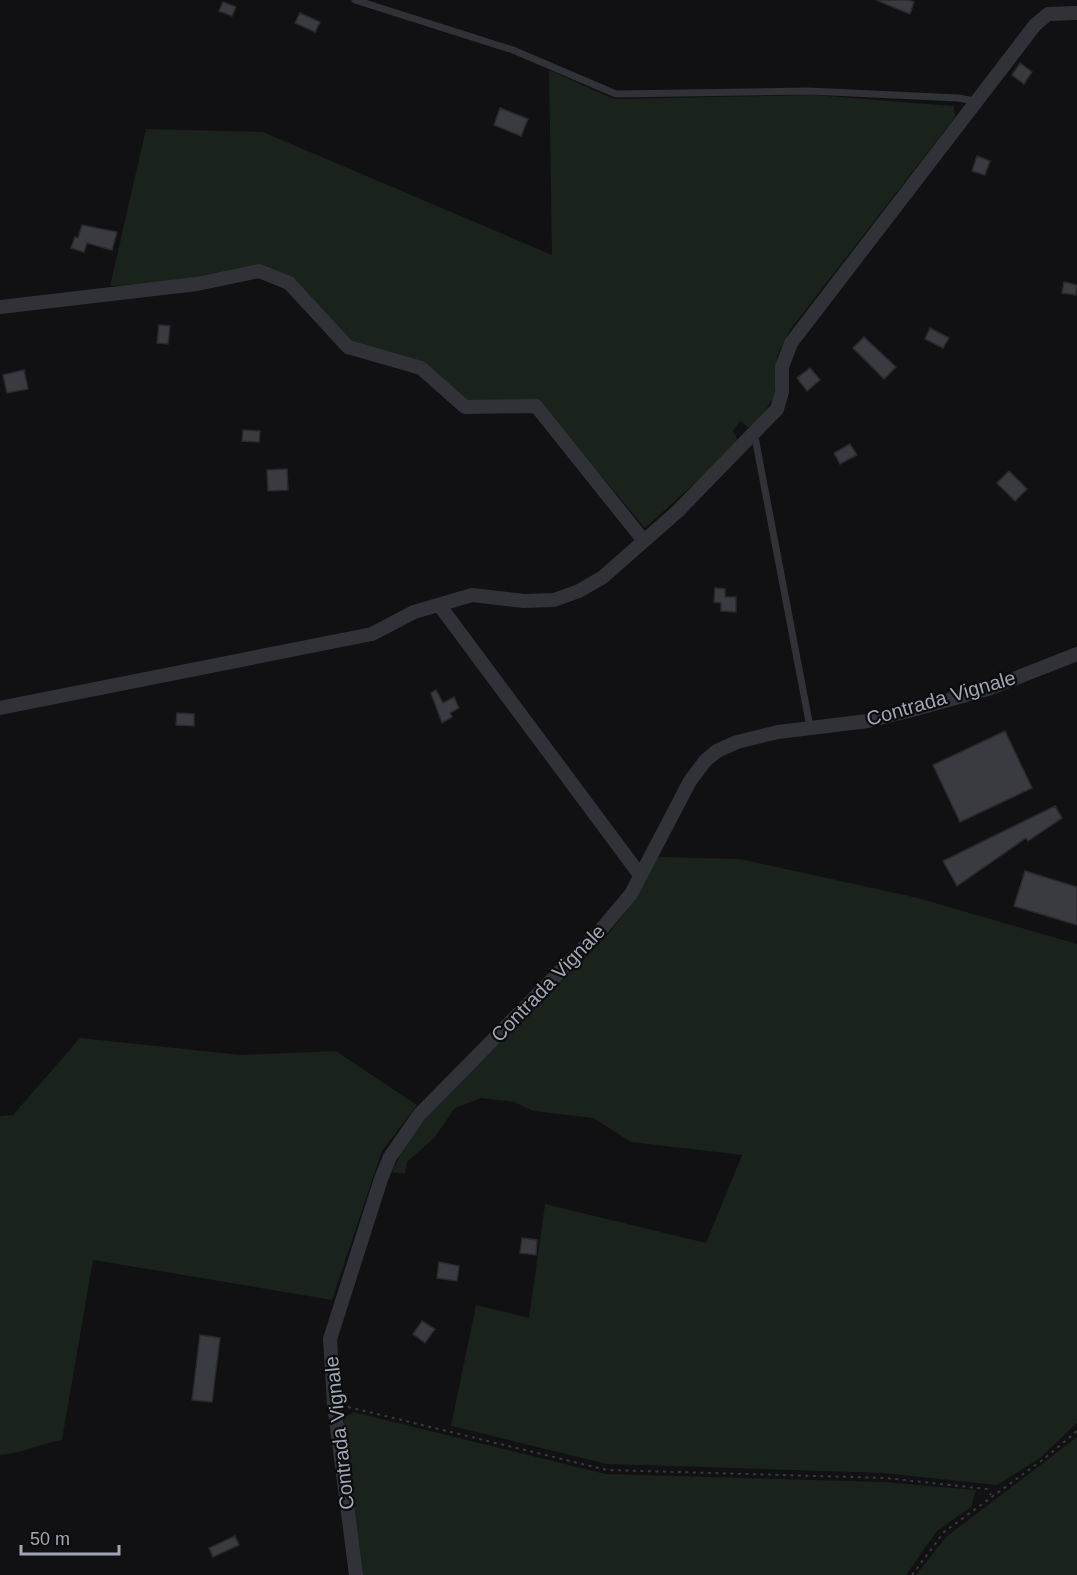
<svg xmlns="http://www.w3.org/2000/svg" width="1077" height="1575" font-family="Helvetica,sans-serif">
	<rect width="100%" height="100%" fill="#111012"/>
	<path fill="#1a221c" d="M549 70 614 99 814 95 954 106 955 117 790 330 777 356 776 384 773 398 764 413 749 428 740 421 733 431 738 440 736 446 645 528 538 401H467L422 362 347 343 291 278 259 267 195 280 110 286 146 129 263 132 552 255Z
		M660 857 740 859 918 898 1077 944V1423L1040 1458 997 1485 883 1473 607 1464 451 1426 476 1305 529 1318 545 1204 706 1243 742 1155 631 1142 593 1118 533 1111 514 1102 481 1098 455 1108 435 1137 407 1162 405 1174 392 1172 406 1143 427 1116 610 932 637 896 653 859Z
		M80 1038 241 1055 336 1051 417 1105 382 1151 332 1300 93 1260 62 1440C39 1444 23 1453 0 1455V1116L13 1115Z
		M353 1412 606 1474 885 1482 976 1490 971 1507 937 1531 906 1575H363L342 1429 345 1417Z
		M1077 1437V1575H916L946 1537Z"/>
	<path fill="#3a3b40" stroke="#2a2a2e" stroke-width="1.5" d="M876 0H908L914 2 910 14Z
		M223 2 236 7 232 16 219 11Z
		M300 13 320 22 315 32 295 23Z
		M1020 63 1032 72 1024 84 1012 75Z
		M500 108 528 119 521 136 494 125Z
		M977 156 990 161 985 175 972 171Z
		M82 225 117 232 112 250 87 243 84 252 71 248 75 237 78 238Z
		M1064 282 1077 285 1076 295 1062 293Z
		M159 325 170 326 168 344 157 343Z
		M930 328 949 338 943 348 925 339Z
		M864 337 896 367 884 379 853 348Z
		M810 368 820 380 807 391 797 378Z
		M24 370 28 389 7 393 3 375Z
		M243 430 260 431 259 442 242 441Z
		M850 444 857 455 840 464 834 453Z
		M287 469 288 490 268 491 267 470Z
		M1009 471 1027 489 1015 501 997 483Z
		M715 588 725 589V597H736V612L721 611V603L714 602Z
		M436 690 443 703 454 697 459 708 450 713 452 717 442 723 431 693Z
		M177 713 194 714V726L176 725Z
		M1005 731 1032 788 960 822 933 765Z
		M1055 806 1062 818 1028 841 1026 838 957 886 943 861Z
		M1025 871 1077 887V925L1014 906Z
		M522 1238 537 1240 536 1255 520 1253Z
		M439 1262 459 1266 457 1281 437 1278Z
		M422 1321 435 1329 425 1343 413 1334Z
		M200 1335 220 1338 212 1402 192 1400Z
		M235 1536 239 1545 213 1557 209 1548Z"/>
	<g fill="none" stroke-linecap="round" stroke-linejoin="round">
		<path stroke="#37393f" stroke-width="2" stroke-dasharray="3 4.5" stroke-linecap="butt" d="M348 1407 607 1470 886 1478 987 1489 991 1495
			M912 1575 944 1532 1045 1458 1077 1431"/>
		<path stroke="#313238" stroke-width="7" d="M355 0 513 50 616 94 809 91 958 98 975 101
			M754 432 810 727"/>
		<path stroke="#313238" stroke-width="14" d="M0 307 197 284 259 271 289 283 348 347 421 368 465 407 536 406 644 541
			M440 606 640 875
			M0 708 372 634 414 612 472 595 524 601 554 600 579 591 603 577 678 511 777 409 782 392V367L791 343 1035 25 1048 14 1077 13
			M356 1575 334 1404 330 1339 381 1179 390 1157 419 1115 599 932 631 894 690 781 705 761 717 751 737 742 778 732 868 721 912 710 988 689 1077 654"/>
	</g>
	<g text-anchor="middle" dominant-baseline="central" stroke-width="4.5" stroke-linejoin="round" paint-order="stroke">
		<g font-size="20" fill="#a0a6b5" stroke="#0c0c0d">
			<text transform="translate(941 698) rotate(-16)">Contrada Vignale</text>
			<text transform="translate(548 983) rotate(-46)">Contrada Vignale</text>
			<text transform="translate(339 1433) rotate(-96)">Contrada Vignale</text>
		</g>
	</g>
	<path d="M21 1545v9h98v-9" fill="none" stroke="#a0a6b5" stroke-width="3"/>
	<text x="30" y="1545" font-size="18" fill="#a0a6b5" stroke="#0c0c0d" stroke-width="4.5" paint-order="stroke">50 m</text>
</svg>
